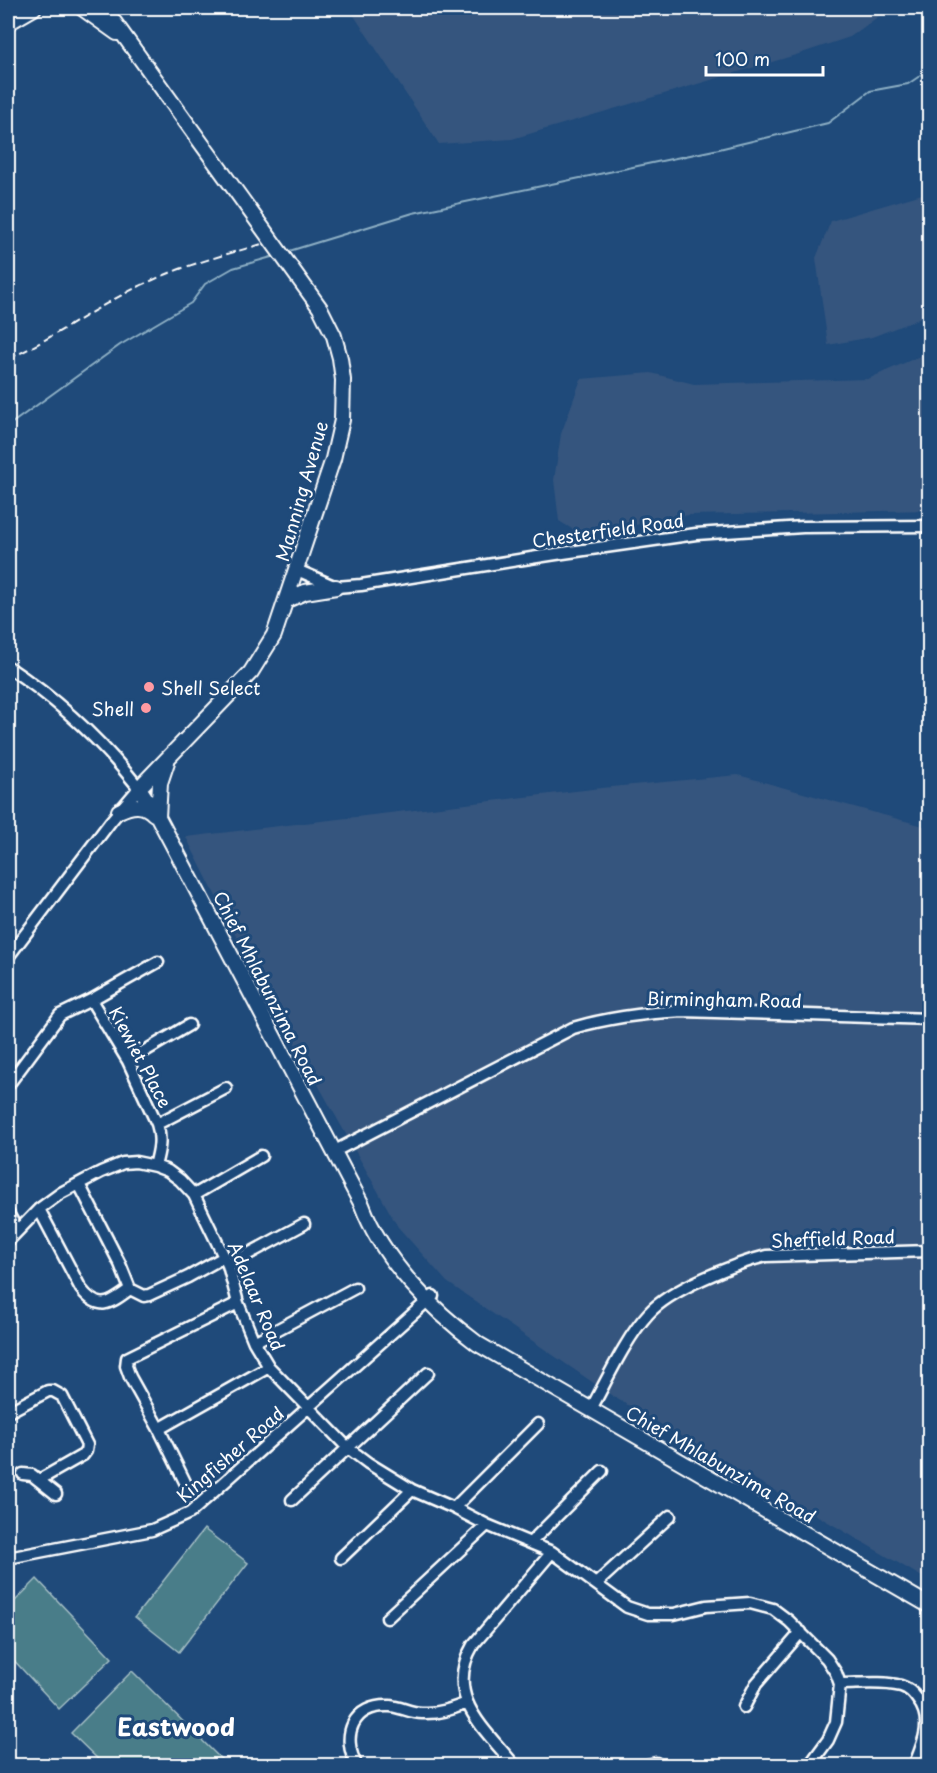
<svg xmlns="http://www.w3.org/2000/svg" width="937" height="1773" font-family="'Playpen Sans',sans-serif">
	<rect width="100%" height="100%" fill="#1f4a7a"/>
	<filter id="ink" filterUnits="userSpaceOnUse"><feTurbulence type="fractalNoise" baseFrequency=".0167" numOctaves="2"/><feDisplacementMap in="SourceGraphic" scale="12" xChannelSelector="R" yChannelSelector="G"/><feConvolveMatrix kernelMatrix="1 2 1 2 8 2 1 2 1" color-interpolation-filters="sRGB"/></filter>
	<g filter="url(#ink)">
		<path fill="#35557e" d="M349 8H890L850 37 799 54 512 139 439 144Z
			M929 192V315L872 337 828 345 816 258 831 221Z
			M929 352V510L689 515 582 535 559 521 554 480 561 434 581 379 651 373 694 384 868 379Z
			M738 775 927 827 924 861 930 862 929 1581 614 1397 447 1282 398 1227 247 958 186 837 601 788Z"/>
		<path fill="#4a7d89" stroke="#a4bec4" stroke-width="1.5" d="M204 1529 248 1563 179 1652 135 1617Z
			M37 1579 112 1658 59 1709 8 1654V1608Z
			M132 1671 226 1764 225 1765H104L71 1733Z"/>
		<g fill="none" stroke-linecap="round" stroke-linejoin="round">
			<path stroke="#8eb0c5" stroke-width="2" d="M286 252 413 213 719 149 828 123 870 91 908 84 930 69
				M8 426 120 345 191 303 205 284 233 268 275 256"/>
			<g stroke="#fff" stroke-width="15">
				<path id="minor" d="M297 570 336 587 361 585 556 554 696 534 803 527 930 526
					M8 667C58 700 101 740 139 788L111 821 8 957
					M91 1000 128 1061 157 1124C162 1139 159 1151 155 1166
					M128 1061 189 1025
					M8 1085 60 1015 91 1000 158 962
					M157 1124 226 1088
					M333 1152 573 1028C610 1017 645 1013 683 1011L930 1019
					M79 1184 120 1264 130 1289
					M194 1195 261 1156
					M39 1209 81 1289C99 1312 110 1304 130 1289L144 1296 149 1295 188 1277 224 1257
					M8 1213 17 1230
					M8 1241 39 1209 61 1193 101 1172 123 1163 136 1162 155 1166 168 1171 180 1180 194 1195 228 1265 238 1303 254 1342 269 1367 348 1448 368 1463 412 1490 454 1508 487 1525 552 1552 627 1607 648 1614H674L706 1606 750 1603 773 1609 789 1621 827 1659 836 1673 840 1684 836 1722 828 1740 809 1766
					M228 1265 304 1224
					M254 1342 355 1288
					M591 1409C607 1380 626 1338 648 1314 670 1289 734 1264 766 1256L930 1251
					M8 1412 48 1391H53L62 1396 87 1445 86 1451 83 1455 39 1480
					M159 1429 269 1367
					M23 1474 32 1475 56 1494
					M185 1482 159 1429 130 1377 126 1366 127 1358 238 1303
					M292 1500 428 1373
					M454 1508 538 1424
					M531 1542 602 1471
					M8 1558 152 1530 190 1513 433 1296
					M341 1558 412 1490
					M597 1583 670 1516
					M387 1618 487 1525
					M840 1684C860 1684 882 1681 901 1686 908 1688 914 1694 918 1700 934 1721 923 1744 914 1766
					M744 1707 756 1684 801 1632
					M357 1766C340 1735 353 1704 390 1706 401 1707 411 1713 422 1713 438 1714 452 1709 467 1703
					M515 1766C484 1728 443 1696 473 1645L552 1552
					M644 1766 656 1763"/>
			</g>
			<g stroke="#fff" stroke-width="18">
				<path id="major" d="M82 8 117 33
					M104 8 320 308 334 336 340 358 343 380 342 420 333 459 274 635 251 672 139 788 158 817 194 885 362 1205C382 1259 432 1310 478 1344L930 1606
					M8 23 34 8
					M287 600 305 592 336 587
					M119 811C132 805 143 803 154 814
					M158 817 160 783 167 762"/>
			</g>
			<use href="#minor" stroke="#1f4a7a" stroke-width="10"/>
			<use href="#major" stroke="#1f4a7a" stroke-width="14"/>
			<path stroke="#fff" stroke-width="2" stroke-dasharray="9 4.5" stroke-linecap="butt" d="M8 359C58 336 102 302 153 280 188 264 225 255 262 244"/>
		</g>
	</g>
	<g fill="#ff9aa2" stroke="#1f4a7a" stroke-width="2">
		<circle cx="149" cy="687" r="6"/>
		<circle cx="146" cy="708" r="6"/>
	</g>
	<g text-anchor="middle" dominant-baseline="central" stroke-width="6" stroke-linejoin="round" paint-order="stroke">
		<g font-size="18" fill="#fff" stroke="#1f4a7a">
			<text transform="translate(301 491) rotate(-74)">Manning Avenue</text>
			<text transform="translate(608 530) rotate(-8)">Chesterfield Road</text>
			<text transform="translate(268 988) rotate(63)">Chief Mhlabunzima Road</text>
			<text transform="translate(724 999) rotate(1)">Birmingham Road</text>
			<text transform="translate(141 1057) rotate(62)">Kiewiet Place</text>
			<text transform="translate(833 1238) rotate(-2)">Sheffield Road</text>
			<text transform="translate(257 1296) rotate(67)">Adelaar Road</text>
			<text transform="translate(230 1454) rotate(-41)">Kingfisher Road</text>
			<text transform="translate(721 1464) rotate(30)">Chief Mhlabunzima Road</text>
		</g>
		<g font-size="18" fill="#fff" stroke="#1f4a7a" text-anchor="start">
			<text x="161" y="687">Shell Select</text>
			<text x="134" y="708" text-anchor="end">Shell</text>
		</g>
		<g font-size="24" font-weight="bold" fill="#fff" stroke="#1f4a7a">
			<text x="176" y="1726">Eastwood</text>
		</g>
	</g>
	<rect width="937" height="1773" fill="none" stroke="#1f4a7a" stroke-width="30"/>
	<rect x="15" y="15" width="907" height="1743" fill="none" stroke="#fff" stroke-width="2" filter="url(#ink)"/>
	<path d="M706 66v9h117v-9" fill="none" stroke="#ffffff" stroke-width="3"/>
	<text x="715" y="66" font-size="18" fill="#ffffff" stroke="#1f4a7a" stroke-width="4.5" paint-order="stroke">100 m</text>
</svg>
